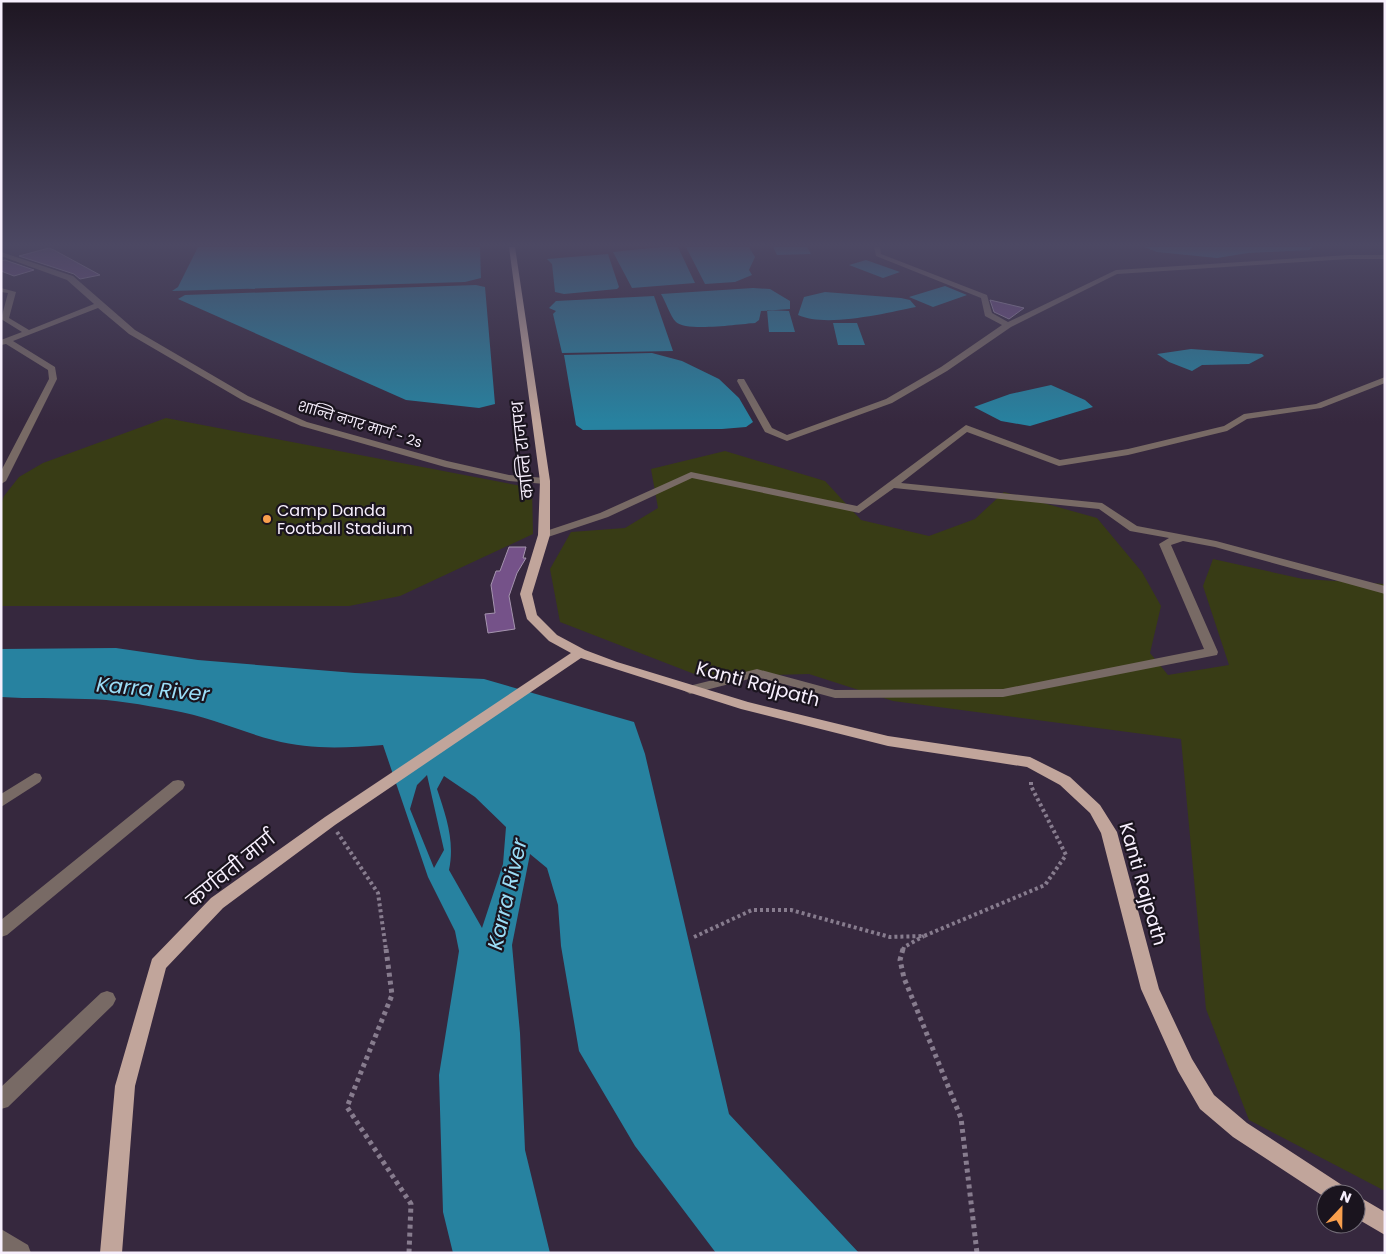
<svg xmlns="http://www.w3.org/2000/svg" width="1386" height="1254" font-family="Poppins,'Noto Sans Devanagari',sans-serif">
	<rect width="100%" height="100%" fill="#36283e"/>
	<path fill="#383c15" d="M166 418 532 488 533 534 400 596 349 606H1V504L4 496 19 477 43 463Z
		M725 451 825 481 861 520 929 536 975 519 1004 492 1097 518 1142 572 1161 606 1150 653 1168 675 1229 665 1203 586 1213 559 1303 579 1385 584V1191L1249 1120 1206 1009 1181 739 893 701 809 674 702 677 560 622 550 569 571 532 625 528 658 508 651 469Z"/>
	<path fill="#2782a0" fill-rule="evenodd" d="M198 247H480L481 278 465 282 172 291 178 287Z
		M661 247H678L695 283 632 288 613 252Z
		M686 247H749L755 257 749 270 752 275 735 282 705 284Z
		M773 247H807L811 254 777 255Z
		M1144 247H1313L1309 250 1248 253 1217 258 1157 252Z
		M608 254 619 287 617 289 564 294 555 292 552 264 547 259Z
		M866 260 900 272 883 278 849 265Z
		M476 285 485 287 495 404 479 408 406 400 178 299 185 295Z
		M945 286 967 295 933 307 909 297Z
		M753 288 770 289 790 301V309L761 311 759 320 755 323C740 324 686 332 676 322 670 316 666 302 661 294Z
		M825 292 901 298 910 300 916 307C886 313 826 328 798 315L804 297Z
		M654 296 673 351 562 353 553 314 556 311 549 308 556 301Z
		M767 310 789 311 795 332H769Z
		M833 323H857L865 345H838Z
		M1191 349 1262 354 1264 356 1249 364 1202 365 1192 371 1169 362 1157 354Z
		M652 353 682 361 719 379 739 398 753 422 746 427 722 429 583 430 576 425 564 355Z
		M1051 385 1085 400 1093 407 1030 426 1001 421 974 407 1010 394Z
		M116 648 198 660 355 673 484 679 634 722 645 754 729 1114 859 1253H716L635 1146 579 1051 561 946 558 905 547 868 530 854 512 945 520 1033 525 1150 550 1253H453L443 1212 439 1075 459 951 455 931 428 877 383 745C344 748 311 750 273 740 239 731 207 716 171 710 143 705 113 699 85 699 57 698 29 699 1 697V649ZM427 775 444 850 434 868 410 809 417 785ZM444 776 475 797 506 827 503 864 482 928 449 870C455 841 446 816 437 789Z"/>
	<path fill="#755289" stroke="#a594af" d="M49 248 54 250 100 275 80 279 74 274 19 256Z
		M5 260 34 270 14 276 1 271V261Z
		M990 300 1024 308 1009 319 994 312Z
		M509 547H526L523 558H526L517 573 509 596 515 629 488 633 485 614 495 613 491 585 496 571H500Z"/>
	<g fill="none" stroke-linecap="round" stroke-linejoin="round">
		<path stroke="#877c8e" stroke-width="4" stroke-dasharray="3 3" stroke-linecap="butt" d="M337 832 378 893 386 950
			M694 937 752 910H791L890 937 924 936 1045 885 1066 855 1031 786V779
			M903 950 904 947 924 936"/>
		<path stroke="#877c8e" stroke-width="5" stroke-dasharray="4 4" stroke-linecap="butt" d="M386 949 392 995 347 1107 411 1204 409 1253
			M903 949 900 960 904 978 961 1118 977 1253"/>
		<path fill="#786a65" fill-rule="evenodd" d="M874 247H880L881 254 987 295 992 313 1008 322 1116 270 1349 255H1385V259H1349L1117 274 1011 327 947 371 892 403 787 441 765 432 737 381 738 379H744L772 428 787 435 886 399 941 367 1002 325 985 316 981 298 876 256Z
			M1 252 73 276 135 330 248 396 307 422 447 461 509 475 545 478 550 481 545 484 509 481 445 467 301 426 242 400 129 334 98 308 13 341 55 367 57 379 6 481 1 484V471L49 379 48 370 6 344 1 345V340L22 332 1 319 8 293 1 292V288L16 292 9 318 29 330 94 304 67 280 1 256Z
			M1385 377V383L1321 408 1247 419 1227 431 1128 455 1059 466 967 432 901 483 1102 503 1137 526 1216 541 1385 586V594L1215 547 1183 541 1171 545 1218 652 1217 655 1003 697 835 698 757 677 690 694 683 690 685 687 757 669 835 690 1003 689 1204 649 1159 544 1169 538 1130 531 1099 509 894 488 859 513 692 478 608 517 548 537H540L538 535 540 533 600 513 691 472 857 506 966 425 1060 460 1128 449 1224 426 1244 414 1316 404Z
			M35 773 40 774 42 778 40 782 1 807V794Z
			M178 780 183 781 185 785 183 789 7 935 1 937V920L173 781Z
			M107 991 113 993 116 999 113 1005 8 1107 1 1109V1087L101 993Z
			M1 1229 28 1245 31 1253H1Z"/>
		<path fill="#c1a59b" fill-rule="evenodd" d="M509 247H515L550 481V535L532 594 537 615 557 635 585 650 617 662 748 702 888 736 1030 757 1070 777 1100 805 1117 832 1159 989 1192 1059 1214 1095 1247 1123 1345 1187 1348 1194H1326V1198L1233 1137 1200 1109 1178 1071 1141 989 1101 833 1090 813 1060 785 1027 767 888 746 741 709 581 658 335 825 223 908 166 968 135 1086 122 1253H100L115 1086 152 959 211 898 325 817 571 653 549 641 527 619 520 594 538 535 540 481Z
			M1356 1195 1385 1212V1235L1356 1218Z"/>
	</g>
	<linearGradient id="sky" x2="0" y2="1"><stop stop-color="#1e1622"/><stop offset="0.58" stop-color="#4c4863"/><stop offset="1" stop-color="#4c4863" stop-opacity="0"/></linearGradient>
	<rect width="1386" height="423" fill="url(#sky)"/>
	<circle fill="#f99f4d" stroke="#1a141e" stroke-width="2" cx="267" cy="519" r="5"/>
	<g text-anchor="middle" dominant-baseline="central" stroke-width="4.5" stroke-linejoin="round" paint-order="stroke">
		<g font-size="14" fill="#f7effd" stroke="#1a141e">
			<text transform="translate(360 424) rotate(17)">शान्ति नगर मार्ग - 2s</text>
		</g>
		<g font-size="16" fill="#f7effd" stroke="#1a141e">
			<text transform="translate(523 450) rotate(-96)">कान्ति राजपथ</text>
		</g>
		<g font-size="16" fill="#f7effd" stroke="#1a141e" text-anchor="start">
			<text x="277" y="510">Camp Danda<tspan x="277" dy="18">Football Stadium</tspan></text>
		</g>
		<g font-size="19" fill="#f7effd" stroke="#1a141e">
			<text transform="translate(758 684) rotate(15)">Kanti Rajpath</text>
			<text transform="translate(231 870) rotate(-39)">कर्णवती मार्ग</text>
			<text transform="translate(1143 884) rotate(74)">Kanti Rajpath</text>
		</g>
		<g font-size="21" font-style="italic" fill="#9cddf6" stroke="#1a141e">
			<text transform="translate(153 689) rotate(5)">Karra River</text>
			<text transform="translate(507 894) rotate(-77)">Karra River</text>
		</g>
	</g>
	<rect width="1386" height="1254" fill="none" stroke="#f7effd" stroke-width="5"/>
	<g transform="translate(1341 1209) rotate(22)"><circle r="24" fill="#1a141e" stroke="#726c77"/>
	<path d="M0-4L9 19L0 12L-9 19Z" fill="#f99f4d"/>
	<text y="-8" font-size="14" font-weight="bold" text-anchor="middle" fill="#f7effd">N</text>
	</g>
</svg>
